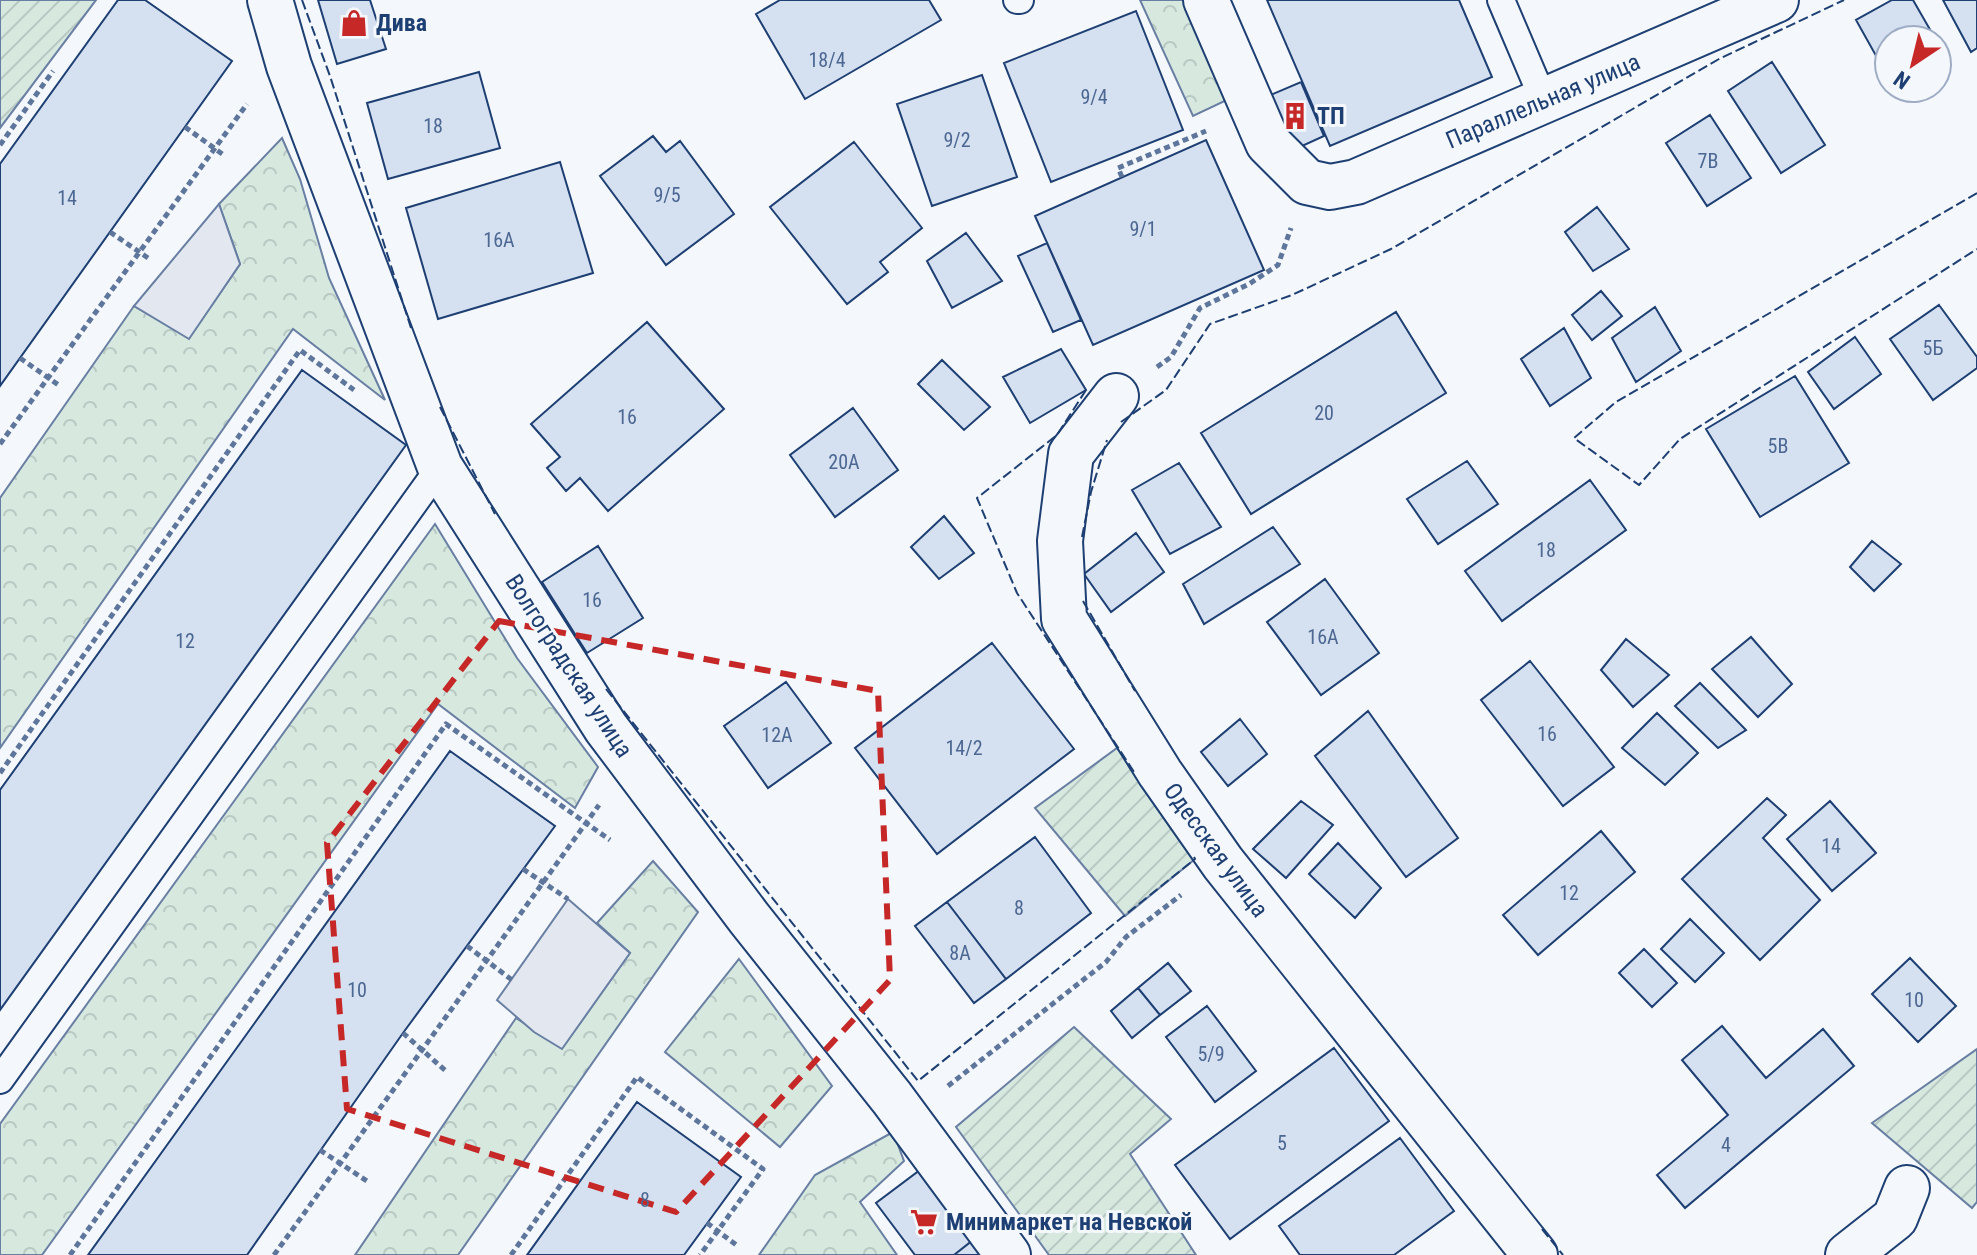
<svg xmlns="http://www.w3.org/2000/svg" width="1977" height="1255" font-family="'Roboto Condensed',sans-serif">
	<defs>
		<pattern id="forest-crowns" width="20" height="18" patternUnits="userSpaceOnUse" patternTransform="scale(2)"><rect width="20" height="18" fill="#d7e8df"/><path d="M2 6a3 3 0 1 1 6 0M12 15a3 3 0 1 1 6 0" fill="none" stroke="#b8c8c3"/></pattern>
		<pattern id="garden-furrows" width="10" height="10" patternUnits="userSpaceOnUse" patternTransform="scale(2)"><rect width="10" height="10" fill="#d7e8df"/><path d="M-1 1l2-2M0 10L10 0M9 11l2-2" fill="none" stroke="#b8c8c3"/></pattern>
	</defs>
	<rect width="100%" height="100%" fill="#f4f7fb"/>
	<path fill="url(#forest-crowns)" stroke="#687fa3" stroke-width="2" d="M1140 0H1185L1231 98 1193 116Z
		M282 138 300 179 329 278 385 400 293 329 0 748V498L134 306 189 338 240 264 219 204Z
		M435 524 517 658 598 767 575 808 438 704 42 1255H0V1124Z
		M653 861 698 912 458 1255H355L516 1018 562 1048 630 953 597 923Z
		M739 959 832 1086 780 1147 665 1052Z
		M893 1132 904 1161 860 1202 897 1255H759L815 1175Z"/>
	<path fill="url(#garden-furrows)" stroke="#687fa3" stroke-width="2" d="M0 0H96L0 128Z
		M1117 748 1195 859 1125 916 1035 808Z
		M1074 1027 1171 1119 1130 1154 1196 1255H1049L956 1127Z
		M1977 1049V1202L1972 1208 1872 1123Z"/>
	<path fill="#e3e8f0" stroke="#687fa3" stroke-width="2" d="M219 204 240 264 189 339 134 306Z
		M568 899 630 953 562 1049 534 1032 497 1000Z"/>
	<path fill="#d5e0f0" stroke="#1d3f73" stroke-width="2" d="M118 0H145L232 61 0 386V164Z
		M318 0H370L386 49 337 64Z
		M780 0H929L941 20 805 99 756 14Z
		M1267 0H1459L1492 77 1330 146Z
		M1892 0H1913L1936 40H1889V79L1856 20Z
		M1943 0H1977V48L1971 52Z
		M1136 11 1183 130 1051 182 1004 63Z
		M1772 62 1825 145 1781 173 1728 91Z
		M479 72 500 148 388 179 367 103Z
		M982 75 1017 177 932 206 897 104Z
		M1301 82 1324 136 1289 152 1266 97Z
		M1710 115 1751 178 1707 206 1666 143Z
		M653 136 666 152 680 141 734 214 666 265 600 176Z
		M1206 140 1264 270 1093 345 1035 216Z
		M854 142 922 228 880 262 888 272 847 304 770 207Z
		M560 162 593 273 438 319 406 208Z
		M1597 207 1629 249 1593 271 1565 232Z
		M966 233 1002 281 952 308 927 261Z
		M1047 243 1081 320 1053 332 1018 256Z
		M1601 291 1622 316 1592 340 1572 315Z
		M1939 305 1977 357V368L1933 400 1890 339Z
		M1655 307 1681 351 1636 382 1612 338Z
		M1396 312 1446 393 1251 514 1201 433Z
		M647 322 724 409 608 511 580 478 566 491 547 468 560 457 531 424Z
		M1564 328 1591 378 1550 406 1521 359Z
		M1855 337 1881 374 1834 409 1808 372Z
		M1061 349 1086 390 1030 423 1003 377Z
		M942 360 990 407 964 430 918 384Z
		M302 370 406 445 0 1010V790Z
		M1795 376 1849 463 1760 517 1706 429Z
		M853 408 898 470 835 517 790 455Z
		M1467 461 1498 504 1438 544 1407 499Z
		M1179 463 1221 527 1170 554 1132 490Z
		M1590 480 1626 530 1502 621 1465 571Z
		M944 516 974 553 939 579 911 547Z
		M1273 527 1300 564 1204 624 1183 584Z
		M1136 533 1164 572 1111 612 1084 574Z
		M1872 541 1901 564 1874 591 1850 567Z
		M598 546 643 618 587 653 542 582Z
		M1325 579 1379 653 1321 695 1267 622Z
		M1751 637 1792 684 1758 717 1712 669Z
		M1626 639 1669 675 1633 707 1601 670Z
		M992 643 1074 749 937 854 855 748Z
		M1530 661 1614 767 1563 806 1481 700Z
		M786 682 831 743 768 788 724 726Z
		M1700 683 1746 730 1718 748 1675 706Z
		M1368 711 1458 838 1406 877 1315 756Z
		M1657 713 1698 753 1665 785 1622 748Z
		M1240 719 1267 754 1228 786 1201 752Z
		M450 751 555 826 403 1033 247 1255H88Z
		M1767 798 1786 815 1763 838 1820 900 1760 960 1682 879Z
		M1301 801 1333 825 1286 878 1253 849Z
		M1830 801 1876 853 1832 891 1787 839Z
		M1601 831 1635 872 1538 955 1503 915Z
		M1035 837 1091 913 1006 979 947 902Z
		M1338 843 1381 888 1355 918 1309 874Z
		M947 902 1006 979 974 1003 915 926Z
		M1690 919 1724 953 1695 982 1661 949Z
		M1644 949 1677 983 1652 1007 1619 973Z
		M1910 958 1956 1006 1918 1042 1872 994Z
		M1168 963 1191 991 1160 1015 1138 988Z
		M1138 988 1160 1015 1132 1038 1111 1011Z
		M1207 1006 1256 1071 1215 1102 1166 1037Z
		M1722 1026 1766 1078 1823 1029 1854 1066 1685 1208 1657 1175 1728 1115 1682 1060Z
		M1334 1048 1389 1121 1230 1239 1175 1165Z
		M637 1102 741 1177 684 1255H527Z
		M1400 1138 1454 1211 1394 1255H1300L1279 1226Z
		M920 1170 973 1240 954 1255H915L876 1203Z
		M973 1240 984 1255H954Z"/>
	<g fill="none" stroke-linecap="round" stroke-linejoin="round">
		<g stroke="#1d3f73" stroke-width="30">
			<path id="lane" d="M1017 0H1020
				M1501 0 1544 101
				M0 1080 440 467"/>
		</g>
		<g stroke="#1d3f73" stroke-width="48">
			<path id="street" d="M270 0 289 66 440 467 606 728 749 918 892 1098 1008 1255
				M1206 0 1268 143 1307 182 1330 187 1356 182 1776 0
				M1116 396 1071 454 1060 541 1064 619 1160 773 1223 863 1535 1255
				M1848 1255 1895 1218 1907 1188"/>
		</g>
		<path stroke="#5e769c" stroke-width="5" stroke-dasharray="6 4" stroke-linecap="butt" d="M185 127 225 156
			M0 145 53 71
			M1122 177 1118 168 1206 131
			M110 232 151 260
			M20 358 60 386
			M1157 367 1171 357 1200 308 1249 284 1278 265 1291 228
			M0 444 247 104
			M0 773 300 350 354 390
			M523 869 568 899
			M467 946 512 980
			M403 1033 447 1072
			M948 1086 1106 962 1126 937 1181 895
			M320 1150 370 1183
			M707 1223 739 1247
			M70 1255 446 724 610 840
			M274 1255 599 805
			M511 1255 637 1077 763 1169 700 1255"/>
		<use href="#lane" stroke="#f4f7fb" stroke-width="26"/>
		<use href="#street" stroke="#f4f7fb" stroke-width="44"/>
		<path stroke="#1d3f73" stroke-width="2" stroke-dasharray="10 4" stroke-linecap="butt" d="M302 0 330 76 411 328
			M1977 193 1616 402 1574 438 1639 485 1680 439 1977 249
			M1086 390 1057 435 977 498 1017 593 1136 775
			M440 407 495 514
			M1121 422 1166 390 1210 324 1292 295 1391 249 1719 59 1844 0
			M1082 537 1091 492 1107 440
			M1083 601 1135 691
			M606 689 918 1081 1195 859 1194 857
			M1542 1229 1563 1255"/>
	</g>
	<path fill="none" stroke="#c62828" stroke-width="6" stroke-dasharray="16 10" stroke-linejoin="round" d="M499 621 878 691 890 980 676 1212 347 1109 327 843Z"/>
	<defs>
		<g id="shop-bare" transform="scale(2.16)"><path d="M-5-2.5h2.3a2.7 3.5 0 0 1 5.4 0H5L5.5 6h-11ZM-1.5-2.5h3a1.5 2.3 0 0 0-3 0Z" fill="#c62828" stroke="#f4f7fb" stroke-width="2.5" paint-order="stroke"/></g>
		<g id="building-bare" transform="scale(2.16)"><path d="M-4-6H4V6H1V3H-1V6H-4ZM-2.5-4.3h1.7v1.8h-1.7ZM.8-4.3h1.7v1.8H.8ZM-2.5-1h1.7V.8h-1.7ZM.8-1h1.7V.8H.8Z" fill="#c62828" stroke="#f4f7fb" stroke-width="2.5" paint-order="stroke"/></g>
		<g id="supermarket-bare" transform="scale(2.16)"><path d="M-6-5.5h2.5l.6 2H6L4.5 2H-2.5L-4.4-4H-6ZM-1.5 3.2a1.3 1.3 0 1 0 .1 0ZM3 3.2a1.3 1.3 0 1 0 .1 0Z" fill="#c62828" stroke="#f4f7fb" stroke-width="2.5" paint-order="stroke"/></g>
	</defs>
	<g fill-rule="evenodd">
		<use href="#shop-bare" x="354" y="23"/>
		<use href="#building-bare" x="1295" y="116"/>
		<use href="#supermarket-bare" x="924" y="1222"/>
	</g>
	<g text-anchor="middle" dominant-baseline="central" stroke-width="6" stroke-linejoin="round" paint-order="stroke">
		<g font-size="20" fill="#4b6792">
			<text x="827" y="60">18/4</text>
			<text x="1094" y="97">9/4</text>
			<text x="433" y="126">18</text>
			<text x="957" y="140">9/2</text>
			<text x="1708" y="161">7В</text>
			<text x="667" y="195">9/5</text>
			<text x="67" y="198">14</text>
			<text x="1143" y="229">9/1</text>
			<text x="499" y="240">16А</text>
			<text x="1933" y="348">5Б</text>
			<text x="1324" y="413">20</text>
			<text x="627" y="417">16</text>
			<text x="1778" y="446">5В</text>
			<text x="844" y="462">20А</text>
			<text x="1546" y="550">18</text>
			<text x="592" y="600">16</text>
			<text x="1323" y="637">16А</text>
			<text x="185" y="641">12</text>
			<text x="1547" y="734">16</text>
			<text x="777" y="735">12А</text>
			<text x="964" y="748">14/2</text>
			<text x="1831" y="846">14</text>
			<text x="1569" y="893">12</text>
			<text x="1019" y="908">8</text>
			<text x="960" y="953">8А</text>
			<text x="357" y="990">10</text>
			<text x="1914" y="1000">10</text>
			<text x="1211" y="1054">5/9</text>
			<text x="1282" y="1143">5</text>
			<text x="1726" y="1145">4</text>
			<text x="645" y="1200">8</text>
		</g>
		<g font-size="24" font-weight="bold" fill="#1d3f73" stroke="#f4f7fb" text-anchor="start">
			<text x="376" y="23">Дива</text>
			<text x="1317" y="116">ТП</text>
			<text x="946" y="1222">Минимаркет на Невской</text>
		</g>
		<g font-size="24" fill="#1d3f73" stroke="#f4f7fb">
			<text transform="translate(1543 101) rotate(-23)">Параллельная улица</text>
			<text transform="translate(569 666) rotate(57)">Волгоградская улица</text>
			<text transform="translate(1216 850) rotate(54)">Одесская улица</text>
		</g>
	</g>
	<g transform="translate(1913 64) rotate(215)"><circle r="38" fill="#f4f7fb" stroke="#9eadc5" stroke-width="2"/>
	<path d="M0-6L14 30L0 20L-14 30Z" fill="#c62828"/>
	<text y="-12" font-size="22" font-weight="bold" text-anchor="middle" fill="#1d3f73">N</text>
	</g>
</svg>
